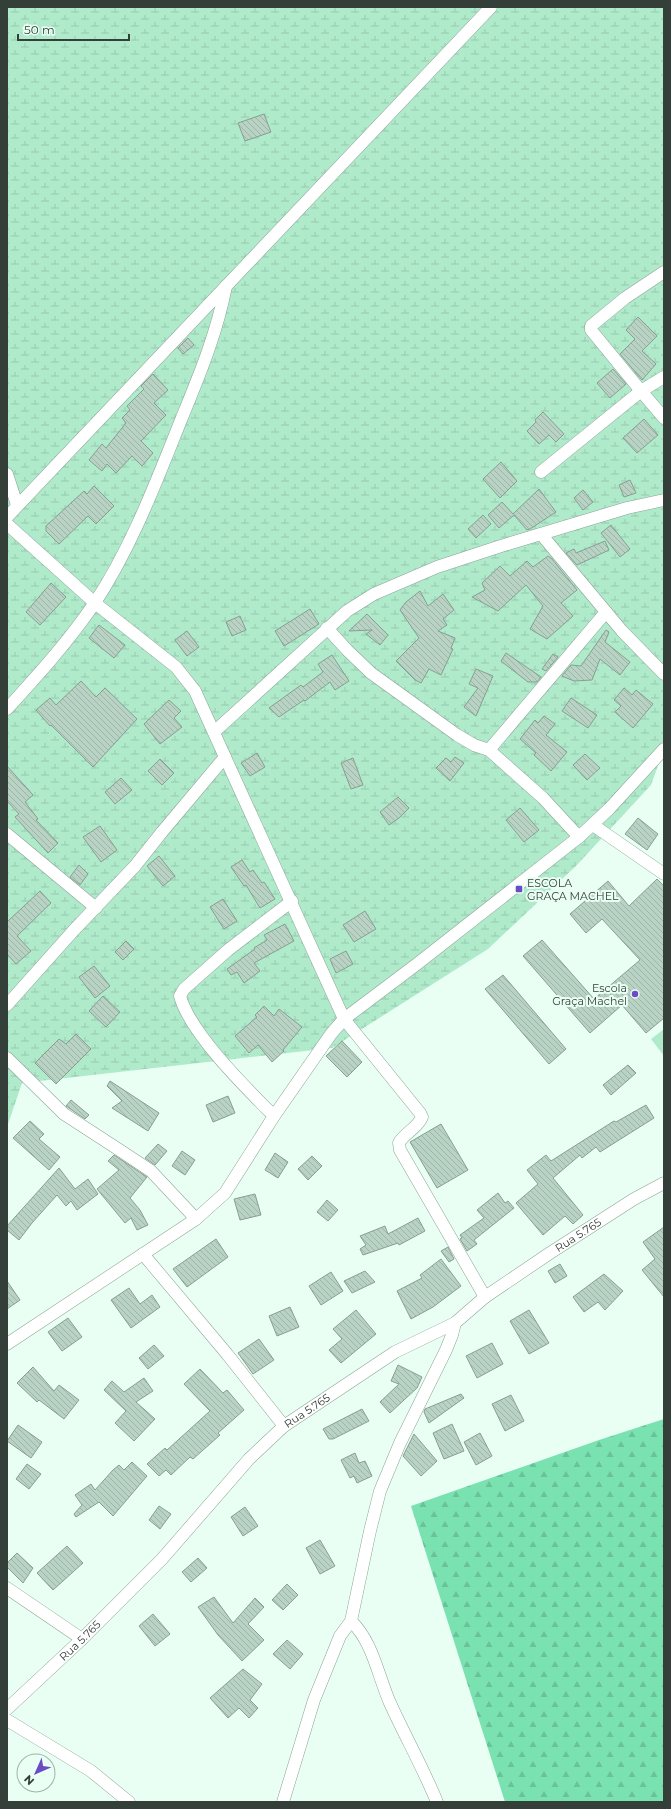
<svg xmlns="http://www.w3.org/2000/svg" width="671" height="1809" font-family="Montserrat,sans-serif">
	<defs>
		<pattern id="forest-firs" width="22" height="20" patternUnits="userSpaceOnUse"><rect width="22" height="20" fill="#7ae1b1"/><path d="M5 1l3.5 6h-7zM16 11l3.5 6h-7z" fill="#6ac299"/></pattern>
		<pattern id="wetland-marsh" width="20" height="14" patternUnits="userSpaceOnUse"><rect width="20" height="14" fill="#afeacb"/><path d="M1 5h8M5 5V1M11 12h8M15 12V8" fill="none" stroke="#97caaf"/></pattern>
		<pattern id="building-back-hatch" width="6" height="6" patternUnits="userSpaceOnUse"><rect width="6" height="6" fill="#b8d2c4"/><path d="M-1 5l2 2M0 0l6 6M5-1l2 2" fill="none" stroke="#9fb5a9"/></pattern>
	</defs>
	<rect width="100%" height="100%" fill="#eafff4"/>
	<path fill="url(#forest-firs)" d="M664 1419V1802H505L411 1506 599 1440Z"/>
	<path fill="url(#wetland-marsh)" d="M7 7H664V749L651 785 576 866 488 949 332 1048 22 1083 7 1127Z"/>
	<path fill="#afeacb" d="M664 1029V1056L651 1039Z"/>
	<path fill="url(#building-back-hatch)" stroke="#879f92" d="M264 114 271 132 245 141 238 123Z
		M638 317 657 336 642 351 656 364 642 380 620 354 635 339 626 330Z
		M188 338 194 345 183 354 178 348Z
		M613 369 626 384 610 398 597 383Z
		M153 374 168 390 154 403 166 415 141 441 153 453 142 466 132 456 116 473 107 464 102 471 89 460 102 444 106 448 126 423 122 418 130 410 127 406 144 389 141 386Z
		M543 412 564 434 556 442 549 435 539 444 527 431 536 422 535 420Z
		M644 419 658 435 637 453 623 438Z
		M501 462 517 481 500 498 483 479Z
		M630 480 636 493 624 497 619 485Z
		M94 486 114 506 96 524 88 516 59 544 46 531V526L84 491 87 494Z
		M539 489 556 512 530 529 527 530 514 515 499 528 488 515 502 502 513 514Z
		M583 490 593 502 583 510 574 498Z
		M483 515 491 524 476 538 468 529Z
		M611 525 630 549 620 557 601 533Z
		M605 541 609 550 577 565 566 553 574 549 576 553Z
		M548 556 552 559 577 590 561 603 573 616 547 639 530 629 543 606 526 585 498 611 472 597 485 590 482 583 500 566 510 576 527 561 533 567Z
		M51 583 66 597 40 625 26 612Z
		M420 591 428 606 443 594 454 610 443 619 447 625 438 631 455 638 451 648 453 649 441 675 429 669 421 683 415 680 396 661 419 638 400 610 406 602Z
		M310 609 319 624 284 646 275 631Z
		M367 614 388 635 380 645 366 634 372 630 349 631Z
		M240 616 246 630 232 636 226 622Z
		M99 625 125 645 114 658 89 638Z
		M606 630 609 632 605 642 630 662 620 675 600 659 592 680 574 681 562 676 571 665 581 666Z
		M187 631 199 647 187 656 175 640Z
		M506 653 541 677 537 682H528L501 661Z
		M553 654 558 657 546 671 542 669Z
		M332 655 349 681 335 690 330 682 305 701 304 700 279 717 269 708 301 685 303 687 323 672 318 664Z
		M476 669 493 676 476 716 464 707 478 688 469 684Z
		M81 681 96 697 105 688 137 719 93 767 51 725 50 726 36 710 50 698 56 705Z
		M624 688 632 695 636 690 653 704 633 728 615 712 621 706 614 700Z
		M571 698 597 715 588 728 562 711Z
		M169 700 181 711 174 718 182 727 160 744 144 724Z
		M544 716 555 724 546 735 567 752 551 771 534 755 536 753 520 739 535 720 538 723Z
		M257 753 265 767 250 776 241 763Z
		M585 754 600 768 587 780 573 765Z
		M455 757 464 763 450 781 436 768 446 758 451 762Z
		M353 758 363 785 351 789 341 763Z
		M160 759 174 773 162 785 148 771Z
		M7 766 33 795 25 802 38 819 36 820 58 843 48 853 15 817 19 814 7 801Z
		M121 778 132 790 115 804 105 792Z
		M398 797 409 808 399 818 389 825 380 812Z
		M520 808 539 830 524 842 506 820Z
		M638 818 658 834 647 850 625 834Z
		M100 826 117 850 101 862 83 837Z
		M159 856 175 876 163 886 147 866Z
		M242 860 250 872 253 870 262 883 264 882 275 899 260 908 246 885 244 886 231 867Z
		M79 865 88 874 80 885 70 877Z
		M657 879 664 886V1018L646 1033 622 1005 590 1033 523 956 542 940 594 999 640 960 602 919 586 933 570 914 608 881 629 906Z
		M40 891 51 903 17 936 31 951 16 964 7 954V922Z
		M223 899 237 921 224 929 210 907Z
		M365 911 376 929 354 942 343 925Z
		M285 924 294 941 254 963 260 971 244 983 237 972 231 975 227 969 255 949 254 948 267 940 264 935Z
		M126 941 134 949 123 960 115 952Z
		M346 951 353 964 336 973 330 959Z
		M94 966 110 986 95 998 79 977Z
		M503 975 566 1049 549 1064 485 989Z
		M103 996 120 1012 106 1027 89 1011Z
		M264 1006 274 1016 279 1009 302 1027 283 1050 284 1051 272 1062 258 1045 249 1053 235 1036 257 1017 255 1015Z
		M76 1034 91 1049 56 1084 35 1063 59 1039 66 1044Z
		M342 1041 362 1062 347 1077 326 1056Z
		M628 1065 636 1073 611 1095 603 1085Z
		M110 1081 159 1113 148 1131 112 1108 122 1101 107 1086Z
		M228 1096 235 1113 213 1122 206 1105Z
		M71 1100 89 1115 85 1119 66 1106Z
		M646 1105 654 1118 600 1152 596 1147 582 1158 580 1155 553 1178 583 1215 573 1224 565 1216 543 1235 516 1203 538 1184 527 1170 546 1155 551 1161 614 1121 616 1122Z
		M30 1121 44 1134 39 1139 60 1157 49 1170 13 1138Z
		M441 1124 468 1170 437 1188 410 1142Z
		M158 1144 167 1151 155 1165 145 1158Z
		M182 1151 195 1160 185 1175 172 1166Z
		M275 1153 288 1162 278 1178 265 1170Z
		M114 1155 147 1177 130 1198 140 1210 148 1225 137 1230 131 1218 125 1223 97 1189 119 1170 108 1161Z
		M312 1156 322 1166 308 1180 298 1169Z
		M59 1168 75 1189 88 1179 98 1194 77 1210 71 1201 66 1206 57 1195 32 1223 19 1240 7 1230V1226Z
		M498 1193 505 1203 508 1201 514 1208 474 1240 477 1244 467 1251 460 1239 462 1238 460 1235 484 1218 477 1210Z
		M255 1194 261 1215 240 1220 234 1199Z
		M327 1200 338 1210 328 1221 317 1212Z
		M418 1218 425 1231 399 1245 398 1243 363 1255 360 1249 366 1245 360 1236 385 1226 388 1234Z
		M664 1227V1297L642 1270 655 1259 643 1242Z
		M216 1239 228 1257 187 1287 173 1269Z
		M448 1247 454 1259 449 1262 441 1251Z
		M441 1259 461 1286 433 1307 411 1319 397 1291 422 1278 420 1275Z
		M560 1264 567 1276 555 1283 548 1271Z
		M365 1271 375 1282 352 1293 344 1281Z
		M331 1272 343 1291 321 1305 309 1286Z
		M604 1274 623 1291 605 1310 598 1302 584 1312 573 1297Z
		M7 1281 20 1300 7 1309Z
		M129 1288 140 1304 152 1295 160 1307 131 1328 111 1300Z
		M290 1307 299 1327 277 1336 269 1316Z
		M356 1310 376 1334 341 1363 329 1350 342 1339 333 1329Z
		M529 1310 549 1343 529 1354 510 1321Z
		M68 1318 82 1337 62 1351 48 1332Z
		M259 1339 274 1360 253 1374 238 1353Z
		M492 1343 503 1364 477 1378 466 1356Z
		M154 1345 164 1356 148 1369 139 1358Z
		M398 1365 422 1377 417 1388 390 1413 380 1402 399 1384 391 1381Z
		M33 1367 54 1391 59 1385 79 1400 64 1419 39 1400 37 1402 17 1383Z
		M200 1369 223 1393 227 1390 244 1410 218 1433 220 1435 193 1459 190 1457 171 1475 166 1470 159 1476 147 1464 165 1448 167 1450 210 1411 184 1384Z
		M144 1378 153 1391 136 1402 155 1419 134 1441 115 1423 126 1411 104 1390 112 1381 124 1392Z
		M461 1394 464 1398 429 1423 424 1412 425 1409Z
		M511 1395 524 1421 505 1431 492 1404Z
		M362 1409 369 1421 333 1439H329L323 1429Z
		M452 1424 464 1451 444 1459 433 1433Z
		M18 1425 42 1442 31 1458 7 1441Z
		M480 1433 492 1456 476 1465 464 1442Z
		M414 1434 437 1461 421 1476 403 1456Z
		M355 1453 359 1463 365 1461 372 1476 357 1483 354 1476 350 1478 341 1460Z
		M132 1462 147 1476 113 1516 99 1502 76 1517 74 1514 82 1505 75 1495 91 1484 95 1490 113 1470 119 1465 124 1470Z
		M27 1464 41 1474 29 1489 16 1479Z
		M159 1506 171 1514 160 1529 149 1520Z
		M245 1507 258 1526 243 1536 231 1517Z
		M320 1540 335 1566 320 1574 306 1548Z
		M67 1546 83 1563 53 1590 37 1573Z
		M17 1553 33 1568 23 1583 7 1567V1563Z
		M198 1558 207 1568 191 1582 182 1572Z
		M287 1584 298 1595 283 1610 272 1600Z
		M214 1597 233 1623 255 1598 264 1607 248 1624 264 1640 242 1661 218 1635 198 1607Z
		M153 1614 170 1634 155 1646 139 1626Z
		M287 1640 303 1654 290 1669 273 1654Z
		M243 1669 262 1684 250 1700 258 1708 249 1718 239 1708 228 1718 210 1698Z"/>
	<g fill="none" stroke-linecap="round" stroke-linejoin="round">
		<g stroke="#8ba396" stroke-width="13">
			<g id="street">
				<path d="M664 272 625 298 591 326V330L641 391 664 377"/>
				<path d="M541 472 641 391 664 418"/>
				<path d="M7 474 17 505"/>
				<path d="M7 517 491 7"/>
				<path d="M7 524 95 603 176 667 195 691 344 1019 420 1113 422 1117C418 1128 404 1133 399 1143L400 1150 485 1297"/>
				<path d="M541 534 622 631 664 674"/>
				<path d="M327 628 347 650 371 673 457 735 474 745 489 750 543 798 579 837"/>
				<path d="M7 709C38 675 68 642 94 604 131 549 156 482 181 420 199 376 217 333 226 286"/>
				<path d="M214 732 347 611 374 594 437 567 501 546 627 508 664 500"/>
				<path d="M489 750 606 612"/>
				<path d="M593 825 664 874"/>
				<path d="M7 834 96 908"/>
				<path d="M7 1005 74 930 135 866 162 832 225 757"/>
				<path d="M7 1058 64 1114 121 1151 151 1171 196 1219"/>
				<path d="M274 1116C246 1088 190 1033 180 996L184 989 228 950 292 901"/>
				<path d="M143 1254 227 1354 284 1426"/>
				<path d="M7 1344 196 1219 225 1193 274 1116 331 1034 344 1019 417 964 579 837 609 809 664 749"/>
				<path d="M7 1588 82 1639"/>
				<path d="M351 1621C373 1642 378 1676 390 1703 405 1736 423 1768 437 1802"/>
				<path id="s1" d="M7 1709 82 1639 162 1559 249 1459 284 1426 395 1352 455 1323 485 1297 550 1253 634 1199 664 1183"/>
				<path d="M7 1720 91 1771 129 1802"/>
				<path d="M283 1802 314 1700 340 1636 351 1621 370 1531 380 1491 400 1443 446 1350 452 1335 455 1323"/>
			</g>
		</g>
		<use href="#street" stroke="#fff" stroke-width="12"/>
	</g>
	<g fill="#6c4cc5" stroke="#eafff4" stroke-width="1.5">
		<rect x="515" y="885" width="8" height="8" rx="2"/>
		<circle cx="635" cy="994" r="4"/>
	</g>
	<g text-anchor="middle" dominant-baseline="central" stroke-width="4" stroke-linejoin="round" paint-order="stroke">
		<g font-size="11" fill="#353f3a" stroke="#eafff4" text-anchor="start">
			<text x="527" y="883">ESCOLA<tspan x="527" dy="13">GRAÇA MACHEL</tspan></text>
			<text x="627" y="988" text-anchor="end">Escola<tspan x="627" dy="13">Graça Machel</tspan></text>
		</g>
		<g font-size="11" fill="#353f3a" stroke="#eafff4">
			<text stroke="none"><textPath href="#s1" startOffset="748">Rua 5.765</textPath></text>
			<text stroke="none"><textPath href="#s1" startOffset="424">Rua 5.765</textPath></text>
			<text stroke="none"><textPath href="#s1" startOffset="100">Rua 5.765</textPath></text>
		</g>
	</g>
	<rect width="671" height="1809" fill="none" stroke="#353f3a" stroke-width="16"/>
	<g transform="translate(36 1773) rotate(225)"><circle r="19" fill="#eafff4" stroke="#a2b2aa"/>
	<path d="M0-3L7 15L0 10L-7 15Z" fill="#6c4cc5"/>
	<text y="-6" font-size="11" font-weight="bold" text-anchor="middle" fill="#353f3a">N</text>
	</g>
	<path d="M18 34v6h111v-6" fill="none" stroke="#353f3a" stroke-width="2"/>
	<text x="24" y="34" font-size="12" fill="#353f3a" stroke="#eafff4" stroke-width="3" paint-order="stroke">50 m</text>
</svg>
